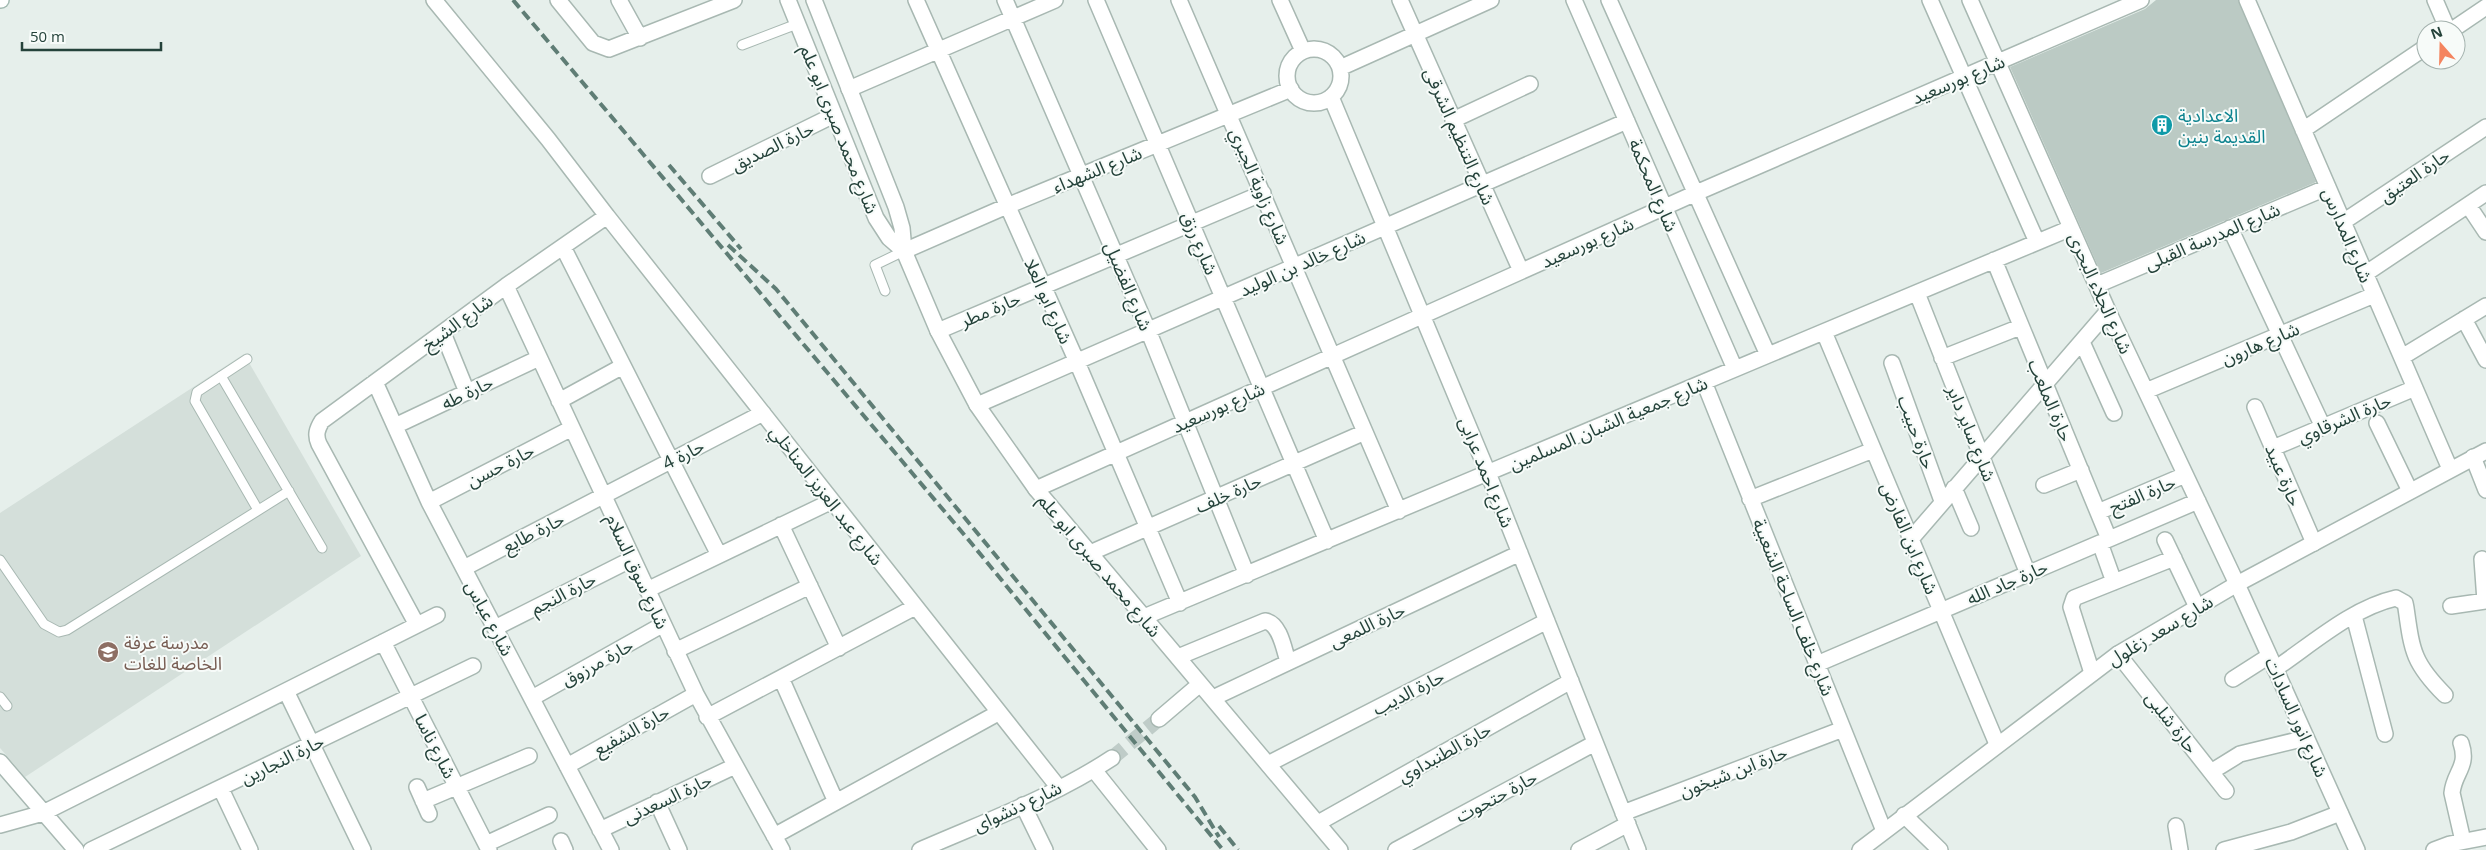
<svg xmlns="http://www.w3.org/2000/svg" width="2486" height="850" font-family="'Open Sans','Noto Sans Arabic',sans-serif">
	<rect width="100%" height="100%" fill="#e6efeb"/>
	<path fill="#d4dfda" d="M244 354 361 556 25 777 0 748V513Z"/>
	<path fill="#bbcac4" d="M2156 0H2238L2316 182 2101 273 2010 67 2145 9Z"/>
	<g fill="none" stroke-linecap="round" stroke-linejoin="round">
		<path stroke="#bfccc8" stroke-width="15" stroke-dasharray="15 8" stroke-linecap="butt" d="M1112 758 1159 719"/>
		<g stroke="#a8b8b2" stroke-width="11">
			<path id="service" d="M742 45 797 24
				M885 291 875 265 904 251
				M247 359 197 392 195 401 258 510
				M221 376 322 548
				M0 560 44 624 59 632 67 630 289 491
				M0 697 7 706"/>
		</g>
		<g stroke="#a8b8b2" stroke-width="18">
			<path id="minor" d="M434 0 548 139 607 216
				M558 0 593 43 609 49 734 0
				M619 0 640 38
				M916 0 1077 362 1180 603
				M1005 0 1148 330 1247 575
				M1096 0 1327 541
				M1179 0 1399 511
				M1280 0 1303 51
				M1400 0 1521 271
				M1574 0 1735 369
				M1609 0 1768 355
				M1930 0 2037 242
				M1970 0 2108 311 2237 584
				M2247 0 2450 469
				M2435 0 2448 30
				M2452 30 2486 7
				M1287 76a27 27 0 1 1 54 0a27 27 0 1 1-54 0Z
				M1340 68 1491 0
				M849 89 1055 0
				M1331 97 1488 473 1638 850
				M1453 120 1530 84
				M2303 130 2426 47
				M710 176 834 115
				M2468 205 2486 232
				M2343 222 2486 127
				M2230 228 2323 427
				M563 247 719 555
				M904 251 1007 206 1291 89
				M1994 260 2109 539
				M2365 274 2486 193
				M2097 285 2328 187
				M506 286 696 694 782 850
				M1917 293 2028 574
				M2464 319 2486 360
				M938 331 1263 193
				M1824 332 1997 744
				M443 333 467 392
				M2082 342 2114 413
				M2402 357 2486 306
				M1942 358 2020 327
				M1892 363 1942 501
				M375 382 429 502 611 850
				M1704 382 1884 831
				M2146 391 2374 295
				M559 401 623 366
				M977 405 1627 121
				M2255 407 2314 543
				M2377 423 2410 491
				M395 426 539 358
				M2273 448 2415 388
				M2473 457 2486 490
				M2044 485 2081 470
				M1954 488 1971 528
				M1036 489 1696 193 2141 0
				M1750 499 1873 450
				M429 502 572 428
				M2098 512 2185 475
				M781 525 839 648
				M1911 539 2108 311
				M2165 540 2197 607
				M2100 543 2114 582
				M1090 553 1365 432
				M2482 559 2485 601
				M464 568 763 413
				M647 590 832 501
				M2451 606 2486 601
				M2354 616 2385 734
				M1144 617 2071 228
				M417 625 319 444C315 435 317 429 322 421L506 286 607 216 1059 788
				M495 628 632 559
				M383 642 489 850
				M675 651 810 586
				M2118 654 2226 791
				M1178 657 1265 621C1280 623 1284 649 1288 662
				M1817 664 2198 501
				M2275 669C2312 644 2352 608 2396 598L2405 603 2406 608C2412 651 2413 663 2445 695
				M2092 673 2071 607 2074 598 2174 558
				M781 678 836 802
				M2233 679 2269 656
				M286 691 363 850
				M532 698 662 625
				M1213 698 1520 553
				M707 717 915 607
				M2461 743C2469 767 2454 772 2452 793L2463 841
				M0 762 76 850
				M1268 764 1547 621
				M567 766 696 694
				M1094 770 1158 850
				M2211 772 2240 754 2306 738
				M417 787 429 814
				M221 789 250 850
				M423 801 529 756
				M657 802 679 850
				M1023 805 1045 850
				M1623 813 1843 729
				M1904 815 1940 850
				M1318 823 1571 681
				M0 825 43 813 437 615
				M2176 826 2180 850
				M600 830 735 766
				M774 836 998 713
				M561 841 565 850
				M486 844 549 815
				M91 850 473 666
				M1396 850 1595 743
				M1579 850 1628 824
				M2224 850 2291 832 2340 813
				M2434 850 2450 844 2486 837"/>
		</g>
		<g stroke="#a8b8b2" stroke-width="18">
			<path id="tertiary" d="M788 0 876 218 889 238 904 251
				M814 0 896 207 902 228 904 251 938 331 977 405 1036 489 1340 850
				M2237 584 2357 850
				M1159 719 1200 684
				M920 850C984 822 1053 797 1112 758
				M1860 850 2118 654 2237 584 2486 451"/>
		</g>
		<g stroke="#a4bbb3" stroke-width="18">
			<path id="secondary" d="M0 0H1"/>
		</g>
		<use href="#service" stroke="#fff" stroke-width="9"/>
		<use href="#minor" stroke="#fff" stroke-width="15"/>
		<use href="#tertiary" stroke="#fff" stroke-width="15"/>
		<use href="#secondary" stroke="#fff" stroke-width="15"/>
		<path stroke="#5f7d75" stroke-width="4" stroke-dasharray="10 5" stroke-linecap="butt" d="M513 0 972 544 1223 850
			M669 165 741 249
			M728 245 776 289 1195 797 1219 837
			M1219 826 1238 850"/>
	</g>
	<defs>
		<g id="building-disc" transform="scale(1.125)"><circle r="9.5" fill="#0f9aa8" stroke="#f7fbf9"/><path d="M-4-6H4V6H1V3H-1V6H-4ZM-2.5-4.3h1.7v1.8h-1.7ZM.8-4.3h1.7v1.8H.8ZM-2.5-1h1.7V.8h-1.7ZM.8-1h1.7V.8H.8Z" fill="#fff"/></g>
		<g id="school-disc" transform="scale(1.125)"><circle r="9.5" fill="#8d6e63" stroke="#f7fbf9"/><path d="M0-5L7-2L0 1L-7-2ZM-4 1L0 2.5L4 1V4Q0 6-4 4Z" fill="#fff"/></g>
	</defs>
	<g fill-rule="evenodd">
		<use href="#building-disc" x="2162" y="125"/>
		<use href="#school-disc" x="108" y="652"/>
	</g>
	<g text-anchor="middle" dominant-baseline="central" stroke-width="4" stroke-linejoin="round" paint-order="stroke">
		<g font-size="18" fill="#24423a" stroke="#f7fbf9">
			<text transform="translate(1958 79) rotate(-23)">شارع بورسعيد</text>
			<text transform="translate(840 129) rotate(68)">شارع محمد صبرى ابو علم</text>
			<text transform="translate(1460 136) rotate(66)">شارع التنظيم الشرقى</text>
			<text transform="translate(772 146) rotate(-26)">حارة الصديق</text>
			<text transform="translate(1097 169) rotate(-22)">شارع الشهداء</text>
			<text transform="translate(2414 175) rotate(-34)">حارة العتيق</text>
			<text transform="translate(1654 185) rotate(67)">شارع المحكمة</text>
			<text transform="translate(1260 186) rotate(67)">شارع زاوية الجبري</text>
			<text transform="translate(2348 235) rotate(67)">شارع المدارس</text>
			<text transform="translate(2212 236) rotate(-23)">شارع المدرسة القبلى</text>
			<text transform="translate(1587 242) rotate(-24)">شارع بورسعيد</text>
			<text transform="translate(1200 243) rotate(67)">شارع رزق</text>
			<text transform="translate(1302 263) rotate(-24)">شارع خالد بن الوليد</text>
			<text transform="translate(1129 286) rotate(67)">شارع الفضيل</text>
			<text transform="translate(2101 293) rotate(66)">شارع الجلاء البحرى</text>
			<text transform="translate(1049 301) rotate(66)">شارع ابو العلا</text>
			<text transform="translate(990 309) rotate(-23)">حارة مطر</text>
			<text transform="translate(457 322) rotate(-36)">شارع الشيخ</text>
			<text transform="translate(2260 343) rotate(-23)">شارع هارون</text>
			<text transform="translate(467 392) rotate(-25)">حارة طه</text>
			<text transform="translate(2051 400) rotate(67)">حارة الملعب</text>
			<text transform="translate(1218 407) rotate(-24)">شارع بورسعيد</text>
			<text transform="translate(2344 418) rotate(-23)">حارة الشرقاوي</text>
			<text transform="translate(1608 423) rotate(-23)">شارع جمعية الشبان المسلمين</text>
			<text transform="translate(1917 432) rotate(70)">حارة حبيب</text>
			<text transform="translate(1972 433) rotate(68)">شارع ساير داير</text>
			<text transform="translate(683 454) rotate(-27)">حارة 4</text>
			<text transform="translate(500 465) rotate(-27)">حارة حسن</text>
			<text transform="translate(1487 472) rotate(68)">شارع احمد عرابى</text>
			<text transform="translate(2284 475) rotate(67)">حارة عبيد</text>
			<text transform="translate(1228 493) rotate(-24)">حارة خلف</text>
			<text transform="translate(2142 494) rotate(-23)">حارة الفتح</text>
			<text transform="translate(827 495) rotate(52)">شارع عبد العزيز المناخلي</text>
			<text transform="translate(533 532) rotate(-27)">حارة طايع</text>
			<text transform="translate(1910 538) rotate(67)">شارع ابن الفارض</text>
			<text transform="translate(1100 565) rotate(50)">شارع محمد صبرى ابو علم</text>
			<text transform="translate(638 571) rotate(65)">شارع سوق السلام</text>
			<text transform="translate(2007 582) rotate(-23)">حارة جاد الله</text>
			<text transform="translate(563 593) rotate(-27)">حارة النجم</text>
			<text transform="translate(1794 607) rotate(68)">شارع خلف الساحة الشعبية</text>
			<text transform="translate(490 618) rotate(62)">شارع عباس</text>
			<text transform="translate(1367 625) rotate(-25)">حارة اللمعى</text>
			<text transform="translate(2160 630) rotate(-31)">شارع سعد زغلول</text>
			<text transform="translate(597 662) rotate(-29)">حارة مرزوق</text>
			<text transform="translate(1408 692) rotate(-27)">حارة الديب</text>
			<text transform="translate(2297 717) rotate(66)">شارع انور السادات</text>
			<text transform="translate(2172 722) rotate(52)">حارة شلبى</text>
			<text transform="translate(631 730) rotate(-29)">حارة الشفيع</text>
			<text transform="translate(436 746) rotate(63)">شارع ناسا</text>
			<text transform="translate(1444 752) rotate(-29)">حارة الطنبداوي</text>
			<text transform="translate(282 759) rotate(-26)">حارة النجارين</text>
			<text transform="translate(1733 771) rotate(-21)">حارة ابن شيخون</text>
			<text transform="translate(1496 796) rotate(-28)">حارة حتحوت</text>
			<text transform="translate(667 798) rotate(-25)">حارة السعدنى</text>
			<text transform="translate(1017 806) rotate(-25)">شارع دنشواى</text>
		</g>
		<g font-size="18" fill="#0d838f" stroke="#f7fbf9" text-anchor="start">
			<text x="2178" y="115">الاعدادية<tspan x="2178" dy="21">القديمة بنين</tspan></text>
		</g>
		<g font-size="18" fill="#785e54" stroke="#f7fbf9" text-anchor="start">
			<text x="124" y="642">مدرسة عرفة<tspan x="124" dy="21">الخاصة للغات</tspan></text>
		</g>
	</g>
	<g transform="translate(2441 45) rotate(340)"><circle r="24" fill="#f7fbf9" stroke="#a3b1ad"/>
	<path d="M0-4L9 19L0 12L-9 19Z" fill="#f4845f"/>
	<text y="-8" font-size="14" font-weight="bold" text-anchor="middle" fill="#24423a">N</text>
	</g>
	<path d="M22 42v8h139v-8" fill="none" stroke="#24423a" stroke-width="2.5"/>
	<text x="30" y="42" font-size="15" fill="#24423a" stroke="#f7fbf9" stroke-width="4" paint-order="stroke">50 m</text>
</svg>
